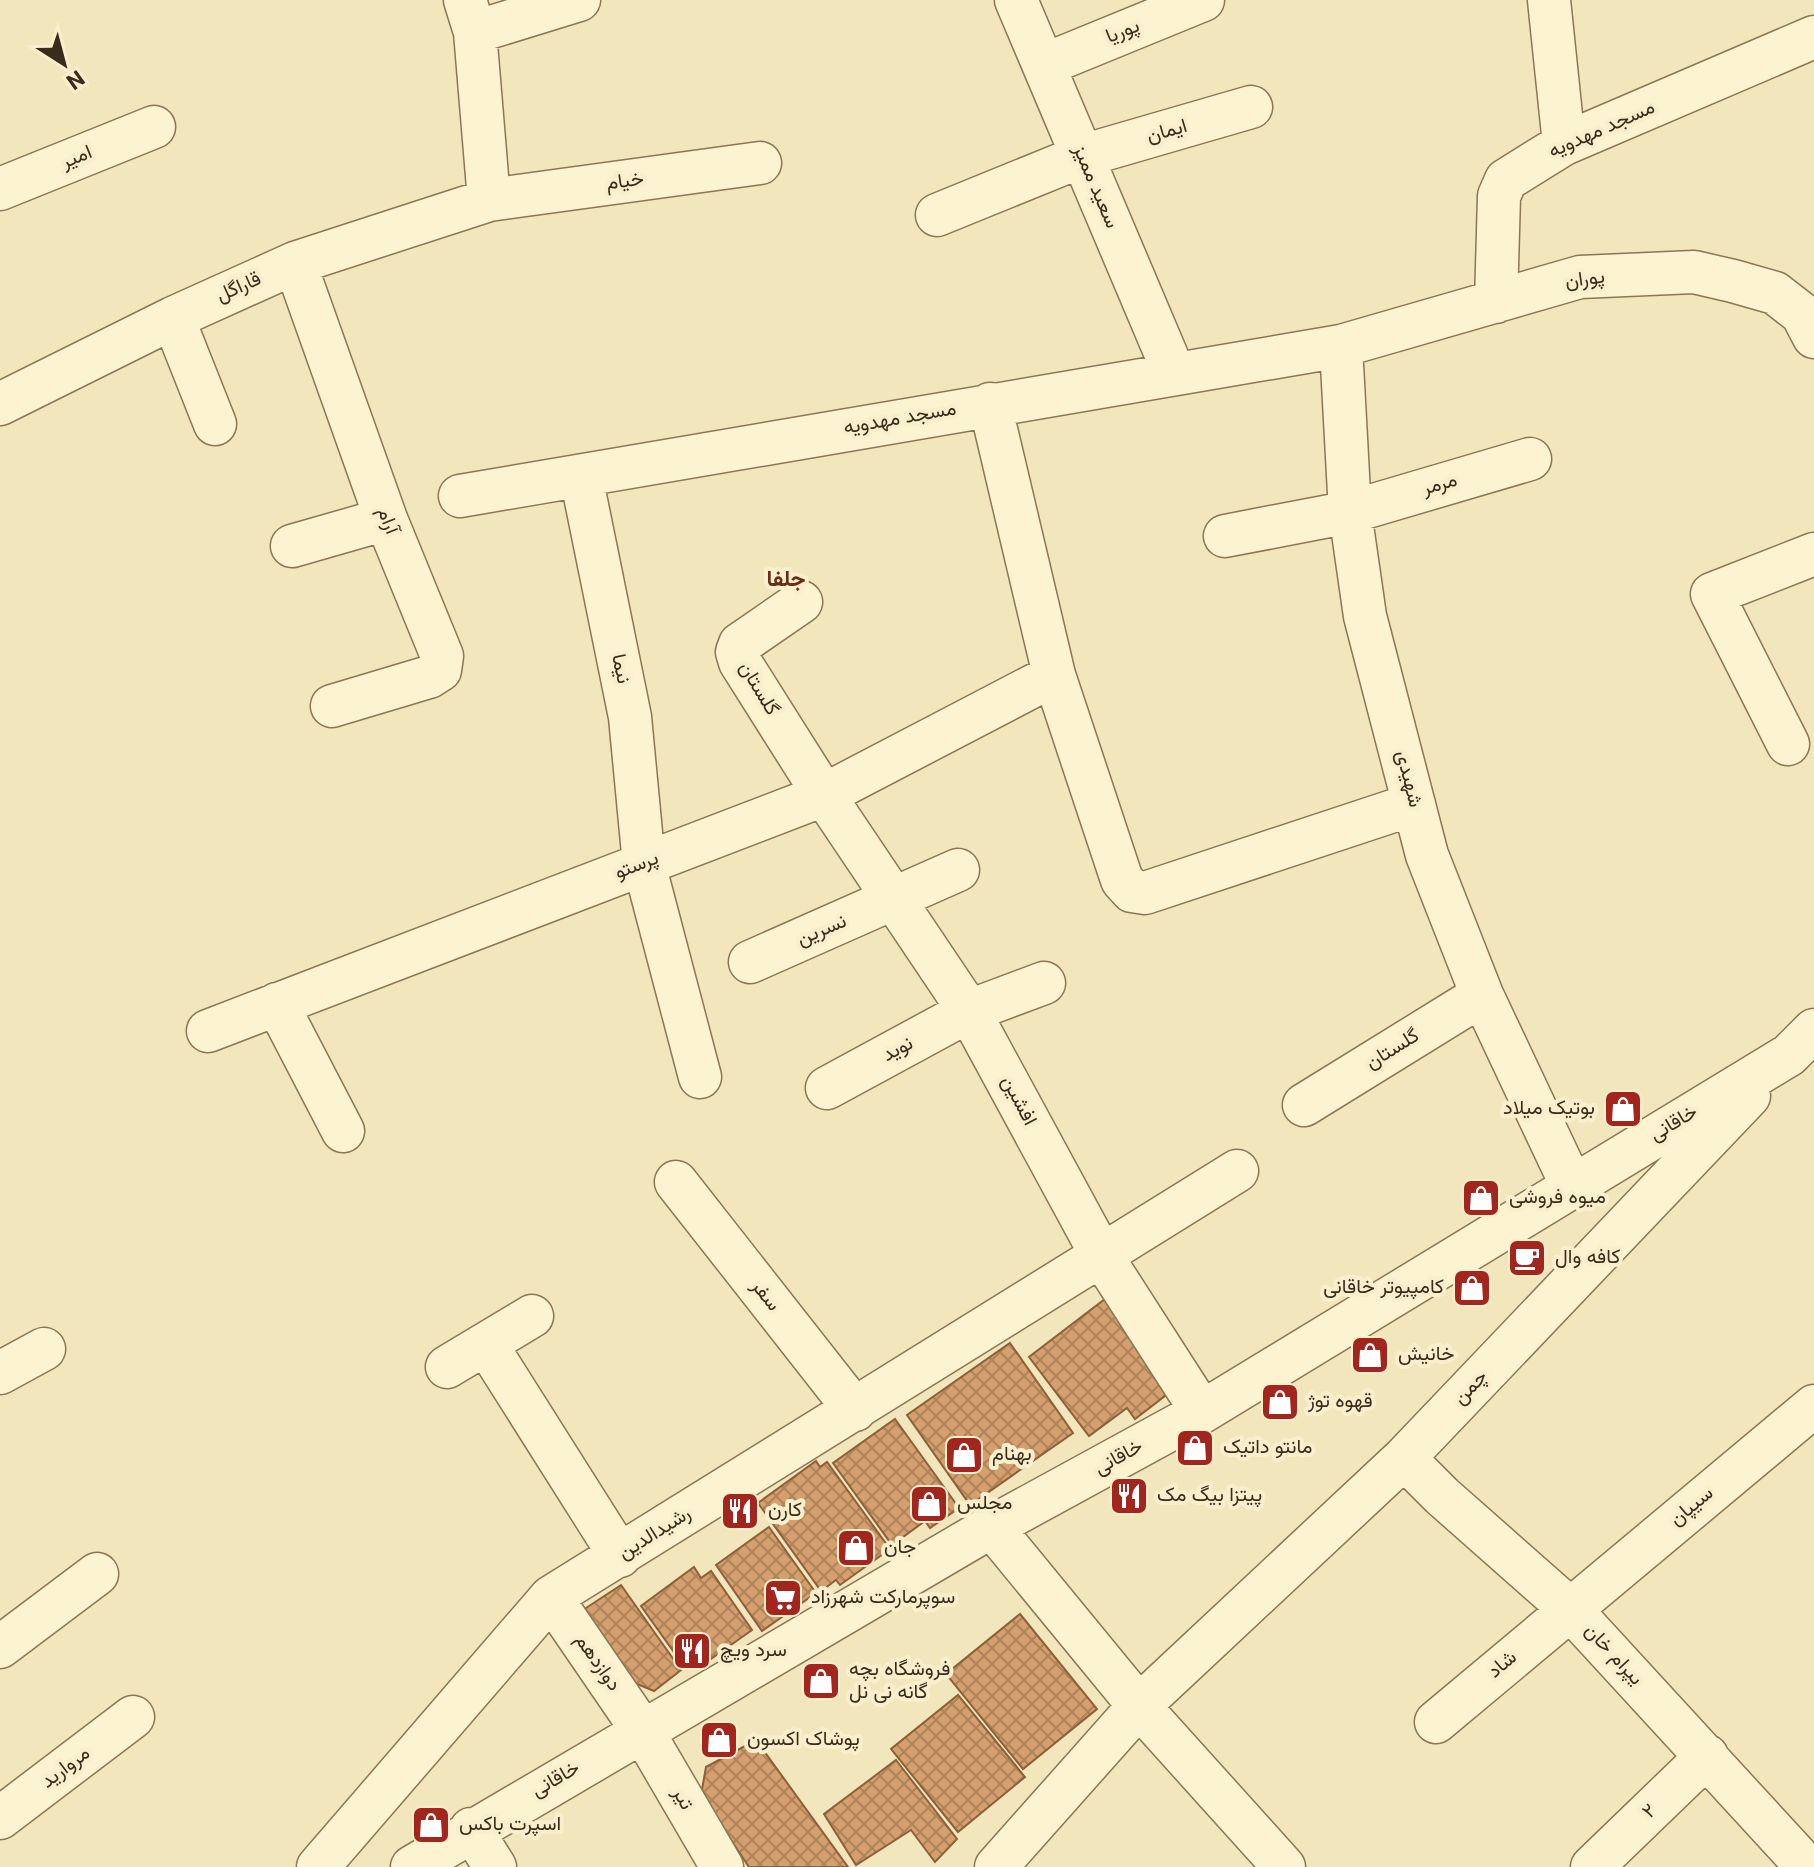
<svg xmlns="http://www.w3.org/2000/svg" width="1814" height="1867" font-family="Georgia,Vazirmatn,serif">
	<defs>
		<pattern id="building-cross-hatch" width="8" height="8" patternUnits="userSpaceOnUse" patternTransform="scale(2)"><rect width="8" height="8" fill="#d5a06e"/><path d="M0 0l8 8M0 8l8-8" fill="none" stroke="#ae835a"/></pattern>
	</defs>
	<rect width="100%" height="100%" fill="#f2e6bd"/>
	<path fill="url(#building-cross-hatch)" stroke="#8e6037" stroke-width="2" d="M1105 1299 1174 1389 1135 1419 1127 1408 1089 1436 1029 1357Z
		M1010 1343 1073 1433 970 1505 907 1415Z
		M895 1419 959 1508 930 1528 925 1521 892 1545 833 1463Z
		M816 1461 820 1467 827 1462 890 1549 840 1585 836 1580 821 1591 758 1503Z
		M769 1527 816 1593 762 1631 716 1565Z
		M694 1567 701 1578 711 1571 752 1630 711 1659 707 1654 686 1669 641 1606Z
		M621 1585 681 1670 654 1691 618 1676 583 1610Z
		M1020 1614 1097 1709 1023 1769 946 1674Z
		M958 1695 1025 1777 958 1832 891 1749Z
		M756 1740 848 1867H749L701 1795 706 1767Z
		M896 1760 957 1839 935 1862 911 1830 856 1865 824 1814Z"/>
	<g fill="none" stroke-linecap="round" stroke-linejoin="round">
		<g stroke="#8c7654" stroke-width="45">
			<path id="minor" d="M465 0 475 32 489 200
				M1016 0 1174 373
				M1549 0 1564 144
				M475 32 579 0
				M1044 65 1203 0
				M0 189 154 127
				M937 215 1082 156 1251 107
				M295 263 386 519 442 656 440 670 429 677 332 706
				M1496 302 1499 196 1506 180 1564 144 1814 37
				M173 318 215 424
				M1341 346 1350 512 1365 616 1427 855 1482 995 1572 1186
				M0 404 173 318 295 263 489 200 760 163
				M990 404 1054 675 1122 880 1132 891 1145 893 1414 804
				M581 476 630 717 644 864 700 1077
				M460 496 1341 346 1580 277 1694 272 1733 281 1775 293 1802 314 1814 337
				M1225 536 1350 512 1530 459
				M292 546 386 519
				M801 602 740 644 737 652 740 662 824 795 969 1011 1103 1258 1202 1412
				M1788 744 1712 594 1814 554
				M750 962 958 870
				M277 1004 343 1131
				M208 1031 824 795 1054 675
				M827 1088 969 1011 1044 983
				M1304 1105 1482 995
				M676 1182 855 1410
				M486 1344 620 1556
				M447 1367 532 1316
				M0 1373 44 1349
				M1404 1458 1442 1496 1570 1609 1807 1867
				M992 1527 1139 1706 1284 1867
				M551 1597 642 1730 722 1867
				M0 1647 97 1574
				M1436 1722 1814 1406
				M0 1818 133 1717
				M471 1829 495 1867
				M318 1867 551 1597 1237 1171
				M412 1867 984 1531 1202 1412 1789 1055 1814 1030
				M996 1867 1139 1706 1404 1458 1749 1096
				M1592 1867 1707 1756"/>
		</g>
		<use href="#minor" stroke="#fcf3d1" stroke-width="42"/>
	</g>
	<defs>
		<g id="shop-square" transform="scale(2)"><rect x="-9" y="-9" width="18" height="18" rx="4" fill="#a2261d" stroke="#f9efcd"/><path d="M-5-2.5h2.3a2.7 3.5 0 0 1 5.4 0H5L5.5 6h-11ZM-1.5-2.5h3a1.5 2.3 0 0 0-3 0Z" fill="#fff"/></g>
		<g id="cafe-square" transform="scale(2)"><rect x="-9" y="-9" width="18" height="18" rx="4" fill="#a2261d" stroke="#f9efcd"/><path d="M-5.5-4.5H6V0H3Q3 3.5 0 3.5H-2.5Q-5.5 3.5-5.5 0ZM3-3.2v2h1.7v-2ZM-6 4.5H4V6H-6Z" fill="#fff"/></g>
		<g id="restaurant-square" transform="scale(2)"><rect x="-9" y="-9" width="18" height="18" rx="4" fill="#a2261d" stroke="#f9efcd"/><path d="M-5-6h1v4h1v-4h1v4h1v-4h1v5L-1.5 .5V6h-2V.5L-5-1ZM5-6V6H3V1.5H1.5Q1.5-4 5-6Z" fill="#fff"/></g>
		<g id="supermarket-square" transform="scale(2)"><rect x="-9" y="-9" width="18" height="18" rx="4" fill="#a2261d" stroke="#f9efcd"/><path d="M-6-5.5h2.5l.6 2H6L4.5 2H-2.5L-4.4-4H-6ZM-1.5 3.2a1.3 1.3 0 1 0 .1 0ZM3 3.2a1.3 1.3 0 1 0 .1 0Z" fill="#fff"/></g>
	</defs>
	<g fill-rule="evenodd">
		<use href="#shop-square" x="1623" y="1109"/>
		<use href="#shop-square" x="1481" y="1198"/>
		<use href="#cafe-square" x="1527" y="1258"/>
		<use href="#shop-square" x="1472" y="1288"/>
		<use href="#shop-square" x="1370" y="1355"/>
		<use href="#shop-square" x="1280" y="1402"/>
		<use href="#shop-square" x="1195" y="1448"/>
		<use href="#shop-square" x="964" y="1455"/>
		<use href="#restaurant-square" x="1129" y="1496"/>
		<use href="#shop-square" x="929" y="1504"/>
		<use href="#restaurant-square" x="740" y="1511"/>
		<use href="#shop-square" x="856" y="1548"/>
		<use href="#supermarket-square" x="783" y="1598"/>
		<use href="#restaurant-square" x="692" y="1651"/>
		<use href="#shop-square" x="821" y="1681"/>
		<use href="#shop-square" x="719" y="1740"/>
		<use href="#shop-square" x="431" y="1825"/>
	</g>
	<g text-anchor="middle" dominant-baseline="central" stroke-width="8" stroke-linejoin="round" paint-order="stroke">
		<g font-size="20" fill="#3a2c1a" stroke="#f9efcd">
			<text transform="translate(1123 32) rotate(-22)">پوریا</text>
			<text transform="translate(1602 130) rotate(-24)">مسجد مهدویه</text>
			<text transform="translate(1167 132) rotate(-16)">ایمان</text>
			<text transform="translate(77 158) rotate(-22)">امیر</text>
			<text transform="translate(625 182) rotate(-8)">خیام</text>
			<text transform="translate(1095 187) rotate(67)">سعید ممیز</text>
			<text transform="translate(1585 280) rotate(-8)">پوران</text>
			<text transform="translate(239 288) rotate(-24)">قاراگل</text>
			<text transform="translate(900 419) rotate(-10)">مسجد مهدویه</text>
			<text transform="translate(1440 485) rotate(-16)">مرمر</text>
			<text transform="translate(387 521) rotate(69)">آرام</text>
			<text transform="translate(620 669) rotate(78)">نیما</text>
			<text transform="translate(758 689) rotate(59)">گلستان</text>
			<text transform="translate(1408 779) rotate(76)">شهیدی</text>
			<text transform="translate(637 866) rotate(-21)">پرستو</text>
			<text transform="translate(822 931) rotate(-23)">نسرین</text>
			<text transform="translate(898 1050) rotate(-28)">نوید</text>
			<text transform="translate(1393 1050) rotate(-32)">گلستان</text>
			<text transform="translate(1018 1101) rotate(62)">افشین</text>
			<text transform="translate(1674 1124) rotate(-31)">خاقانی</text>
			<text transform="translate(765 1296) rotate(52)">سفر</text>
			<text transform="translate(1471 1388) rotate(-46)">چمن</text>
			<text transform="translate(1119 1458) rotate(-29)">خاقانی</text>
			<text transform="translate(1692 1507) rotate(-40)">سیپان</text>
			<text transform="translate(655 1534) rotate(-32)">رشیدالدین</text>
			<text transform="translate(1613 1655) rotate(47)">یپرام خان</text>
			<text transform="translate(597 1663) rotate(55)">دوازدهم</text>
			<text transform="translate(1503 1665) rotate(-40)">شاد</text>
			<text transform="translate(66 1768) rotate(-37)">مروارید</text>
			<text transform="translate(556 1780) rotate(-30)">خاقانی</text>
			<text transform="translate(682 1799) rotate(60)">تیر</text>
			<text transform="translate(1650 1812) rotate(-44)">۲</text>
		</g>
		<g font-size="20" fill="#3a2c1a" stroke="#f9efcd" text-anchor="start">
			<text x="1595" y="1109" text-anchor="end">بوتیک میلاد</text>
			<text x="1509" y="1198">میوه فروشی</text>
			<text x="1555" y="1258">کافه وال</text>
			<text x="1444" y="1288" text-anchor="end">کامپیوتر خاقانی</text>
			<text x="1398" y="1355">خانیش</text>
			<text x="1308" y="1402">قهوه توژ</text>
			<text x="1223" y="1448">مانتو داتیک</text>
			<text x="992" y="1455">بهنام</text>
			<text x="1157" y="1496">پیتزا بیگ مک</text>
			<text x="957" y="1504">مجلس</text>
			<text x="768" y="1511">کارن</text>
			<text x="884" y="1548">جان</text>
			<text x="811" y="1598">سوپرمارکت شهرزاد</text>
			<text x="720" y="1651">سرد ویچ</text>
			<text x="849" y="1670">فروشگاه بچه<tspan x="849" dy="23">گانه نی نل</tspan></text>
			<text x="747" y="1740">پوشاک اکسون</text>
			<text x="459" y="1825">اسپرت باکس</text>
		</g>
		<g font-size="22" font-weight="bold" fill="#6b2d15" stroke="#f9efcd">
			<text x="786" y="580">جلفا</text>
		</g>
	</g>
	<g transform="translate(64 64) rotate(144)" stroke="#f9efcd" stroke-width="6" paint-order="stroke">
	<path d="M0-6L14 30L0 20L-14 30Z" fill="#3a2c1a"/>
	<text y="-12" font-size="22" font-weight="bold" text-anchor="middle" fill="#3a2c1a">N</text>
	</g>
</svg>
